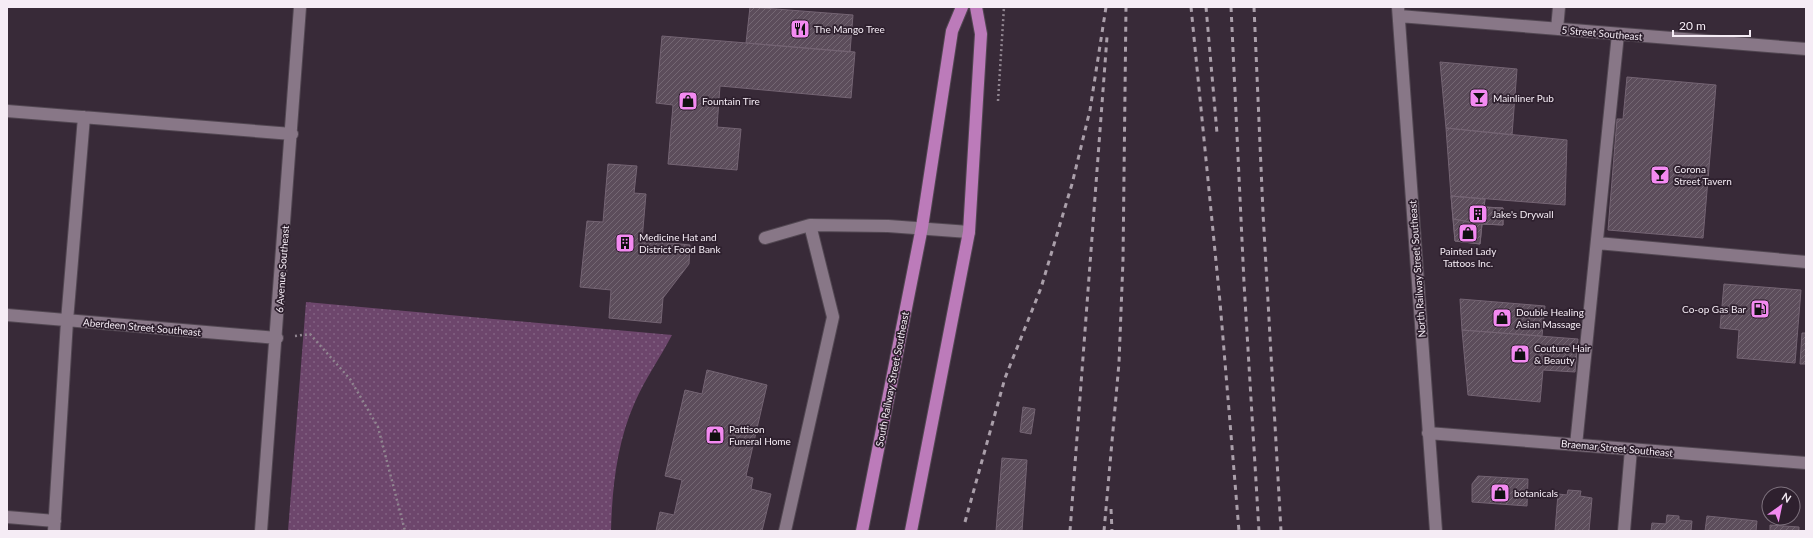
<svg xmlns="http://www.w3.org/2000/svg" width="1813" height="538" font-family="Lato,sans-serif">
	<defs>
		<pattern id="grass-dots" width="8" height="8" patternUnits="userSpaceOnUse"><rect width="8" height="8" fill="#6d466c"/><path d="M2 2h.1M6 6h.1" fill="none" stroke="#826182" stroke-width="1.8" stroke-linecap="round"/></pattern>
		<pattern id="building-hatch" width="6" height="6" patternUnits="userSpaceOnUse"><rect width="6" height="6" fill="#5c4d5b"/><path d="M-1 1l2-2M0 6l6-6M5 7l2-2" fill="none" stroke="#746773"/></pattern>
	</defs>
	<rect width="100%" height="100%" fill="#382a38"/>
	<path fill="url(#grass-dots)" d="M306 302 672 335C660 358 645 379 635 402 617 442 612 488 611 531H288Z"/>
	<path fill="url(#building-hatch)" stroke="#746473" d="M750 7 853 15 850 52 746 43Z
		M662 36 855 52 851 98 720 86 717 127 741 129 737 170 668 164 673 105 656 103Z
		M1440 62 1517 69 1512 135 1446 128Z
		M1627 77 1716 85 1703 238 1608 230 1617 119H1623Z
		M1446 128 1567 140 1565 205 1451 196Z
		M608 164 637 166 634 193 646 194 642 240 690 245 689 264 663 298 661 323 609 318 611 290 580 287 587 221 603 222Z
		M1451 196 1485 199 1484 207 1503 208V225L1482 224 1480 244 1455 241Z
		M1451 196 1485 199 1484 207 1503 208V225L1482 224 1453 219Z
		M1453 219 1482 224 1480 244 1455 241Z
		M1724 284 1801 290 1795 363 1737 358 1739 330 1720 328Z
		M1460 299 1545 306 1542 336 1462 330Z
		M1462 330 1578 339 1575 372 1543 370 1540 402 1468 395Z
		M1802 333H1806V364H1800Z
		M707 370 767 385 746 476 753 478 751 489 771 494 762 531H656L660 512 674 515 682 480 665 476 685 390 702 394Z
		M1023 407 1035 409 1031 434 1020 432Z
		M1002 458 1027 460 1022 531H996Z
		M1478 476 1528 479 1527 506 1472 502V484Z
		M1568 490 1581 491 1580 496 1592 498 1589 531H1555L1558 494 1567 495Z
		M1667 515 1679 516V520L1692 521 1691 531H1651L1652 523 1666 524Z
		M1707 516 1757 521 1756 531H1705Z
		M1770 525 1799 527V531H1770Z"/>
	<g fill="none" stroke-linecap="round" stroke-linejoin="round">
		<g stroke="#524752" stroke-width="14">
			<path id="minor" d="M1398 7 1436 531
				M1399 16 1806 49
				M1557 29 1559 7
				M7 111 292 134
				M765 238 810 225 888 226 969 232
				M1597 243 1806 262
				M7 315 277 338
				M1428 433 1806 463
				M1576 445 1618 34
				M7 517 55 521
				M54 531 67 321 84 117
				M261 531 300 7
				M785 531 833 317 810 225
				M1624 531 1631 449"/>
		</g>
		<g stroke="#524752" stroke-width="14">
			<path id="major" d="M862 531 922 227 952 31 962 7
				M911 531 969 232 981 34 976 7"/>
		</g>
		<path stroke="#908590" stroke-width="2.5" stroke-dasharray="2 3" stroke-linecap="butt" d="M998 101 1004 7
			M295 336 310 334 350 379 378 427 405 531"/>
		<use href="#minor" stroke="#887787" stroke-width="12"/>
		<use href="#major" stroke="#bc7bba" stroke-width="12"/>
		<path stroke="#aa9faa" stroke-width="3" stroke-dasharray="5 5" stroke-linecap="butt" d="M1191 7 1220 302 1239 531
			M1206 7 1217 133
			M1231 7 1244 283 1259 531
			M1254 7 1263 213 1281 531
			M1111 509 1112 531
			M965 522 1005 378 1041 288 1072 184 1090 110 1106 7
			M1070 531 1107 37
			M1104 531 1119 363 1123 260 1126 7"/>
	</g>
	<defs>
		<g id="restaurant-square" transform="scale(1)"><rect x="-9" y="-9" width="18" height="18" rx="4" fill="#f38af1" stroke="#2e202e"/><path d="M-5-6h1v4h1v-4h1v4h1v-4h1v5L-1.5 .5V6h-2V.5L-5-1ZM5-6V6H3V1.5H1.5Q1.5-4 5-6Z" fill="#111"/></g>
		<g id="bar-square" transform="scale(1)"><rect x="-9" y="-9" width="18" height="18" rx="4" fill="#f38af1" stroke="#2e202e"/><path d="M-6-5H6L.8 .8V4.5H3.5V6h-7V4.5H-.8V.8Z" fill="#111"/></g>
		<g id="shop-square" transform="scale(1)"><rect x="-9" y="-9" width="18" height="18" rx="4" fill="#f38af1" stroke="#2e202e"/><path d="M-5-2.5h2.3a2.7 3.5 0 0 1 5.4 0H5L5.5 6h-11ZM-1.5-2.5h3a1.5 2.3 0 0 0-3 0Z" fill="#111"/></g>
		<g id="building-square" transform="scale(1)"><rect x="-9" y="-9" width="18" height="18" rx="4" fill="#f38af1" stroke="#2e202e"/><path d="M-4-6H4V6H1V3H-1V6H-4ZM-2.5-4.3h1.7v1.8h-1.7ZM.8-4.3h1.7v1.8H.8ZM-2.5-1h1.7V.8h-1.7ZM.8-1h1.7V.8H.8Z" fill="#111"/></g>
		<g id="fuel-square" transform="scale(1)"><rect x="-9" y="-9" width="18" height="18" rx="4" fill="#f38af1" stroke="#2e202e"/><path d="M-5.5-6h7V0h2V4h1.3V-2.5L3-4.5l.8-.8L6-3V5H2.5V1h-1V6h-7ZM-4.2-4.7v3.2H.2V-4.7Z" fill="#111"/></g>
	</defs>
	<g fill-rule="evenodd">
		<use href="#restaurant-square" x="800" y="29"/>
		<use href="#bar-square" x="1479" y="98"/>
		<use href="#shop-square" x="688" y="101"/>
		<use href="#bar-square" x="1660" y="175"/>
		<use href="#building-square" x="1478" y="214"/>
		<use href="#shop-square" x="1468" y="233"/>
		<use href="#building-square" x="625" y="243"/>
		<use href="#fuel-square" x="1760" y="309"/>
		<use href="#shop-square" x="1502" y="318"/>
		<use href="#shop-square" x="1520" y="354"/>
		<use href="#shop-square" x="715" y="435"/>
		<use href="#shop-square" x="1500" y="493"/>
	</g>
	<g text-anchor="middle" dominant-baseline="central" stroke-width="3.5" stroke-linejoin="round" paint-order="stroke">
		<g font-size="10" fill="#f5ecf5" stroke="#2e202e" text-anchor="start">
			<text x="814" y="29">The Mango Tree</text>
			<text x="1493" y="98">Mainliner Pub</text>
			<text x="702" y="101">Fountain Tire</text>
			<text x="1674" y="169">Corona<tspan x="1674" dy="12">Street Tavern</tspan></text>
			<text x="1492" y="214">Jake's Drywall</text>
			<text x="639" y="237">Medicine Hat and<tspan x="639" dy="12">District Food Bank</tspan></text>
			<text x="1468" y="251" text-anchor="middle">Painted Lady<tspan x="1468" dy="12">Tattoos Inc.</tspan></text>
			<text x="1746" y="309" text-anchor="end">Co-op Gas Bar</text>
			<text x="1516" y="312">Double Healing<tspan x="1516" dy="12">Asian Massage</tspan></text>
			<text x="1534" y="348">Couture Hair<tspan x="1534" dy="12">&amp; Beauty</tspan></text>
			<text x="729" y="429">Pattison<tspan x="729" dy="12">Funeral Home</tspan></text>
			<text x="1514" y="493">botanicals</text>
		</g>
		<g font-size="10" fill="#f5ecf5" stroke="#2e202e">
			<text transform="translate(1602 33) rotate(5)">5 Street Southeast</text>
			<text transform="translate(282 269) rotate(-86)">6 Avenue Southeast</text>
			<text transform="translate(1417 269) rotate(-94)">North Railway Street Southeast</text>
			<text transform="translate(142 327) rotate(5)">Aberdeen Street Southeast</text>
			<text transform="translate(892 379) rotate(-79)">South Railway Street Southeast</text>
			<text transform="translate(1617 448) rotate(5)">Braemar Street Southeast</text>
		</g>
	</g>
	<rect width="1813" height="538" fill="none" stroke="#f5ecf5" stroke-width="16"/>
	<g transform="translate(1781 506) rotate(33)"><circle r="19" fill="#2e202e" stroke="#7e727e"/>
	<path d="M0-3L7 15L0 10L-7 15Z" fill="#f38af1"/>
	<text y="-6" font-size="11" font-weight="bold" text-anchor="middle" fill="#f5ecf5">N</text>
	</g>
	<path d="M1673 30v6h77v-6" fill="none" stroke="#f5ecf5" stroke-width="2"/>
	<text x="1679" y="30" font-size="12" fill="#f5ecf5" stroke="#2e202e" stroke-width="3" paint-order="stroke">20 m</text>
</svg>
